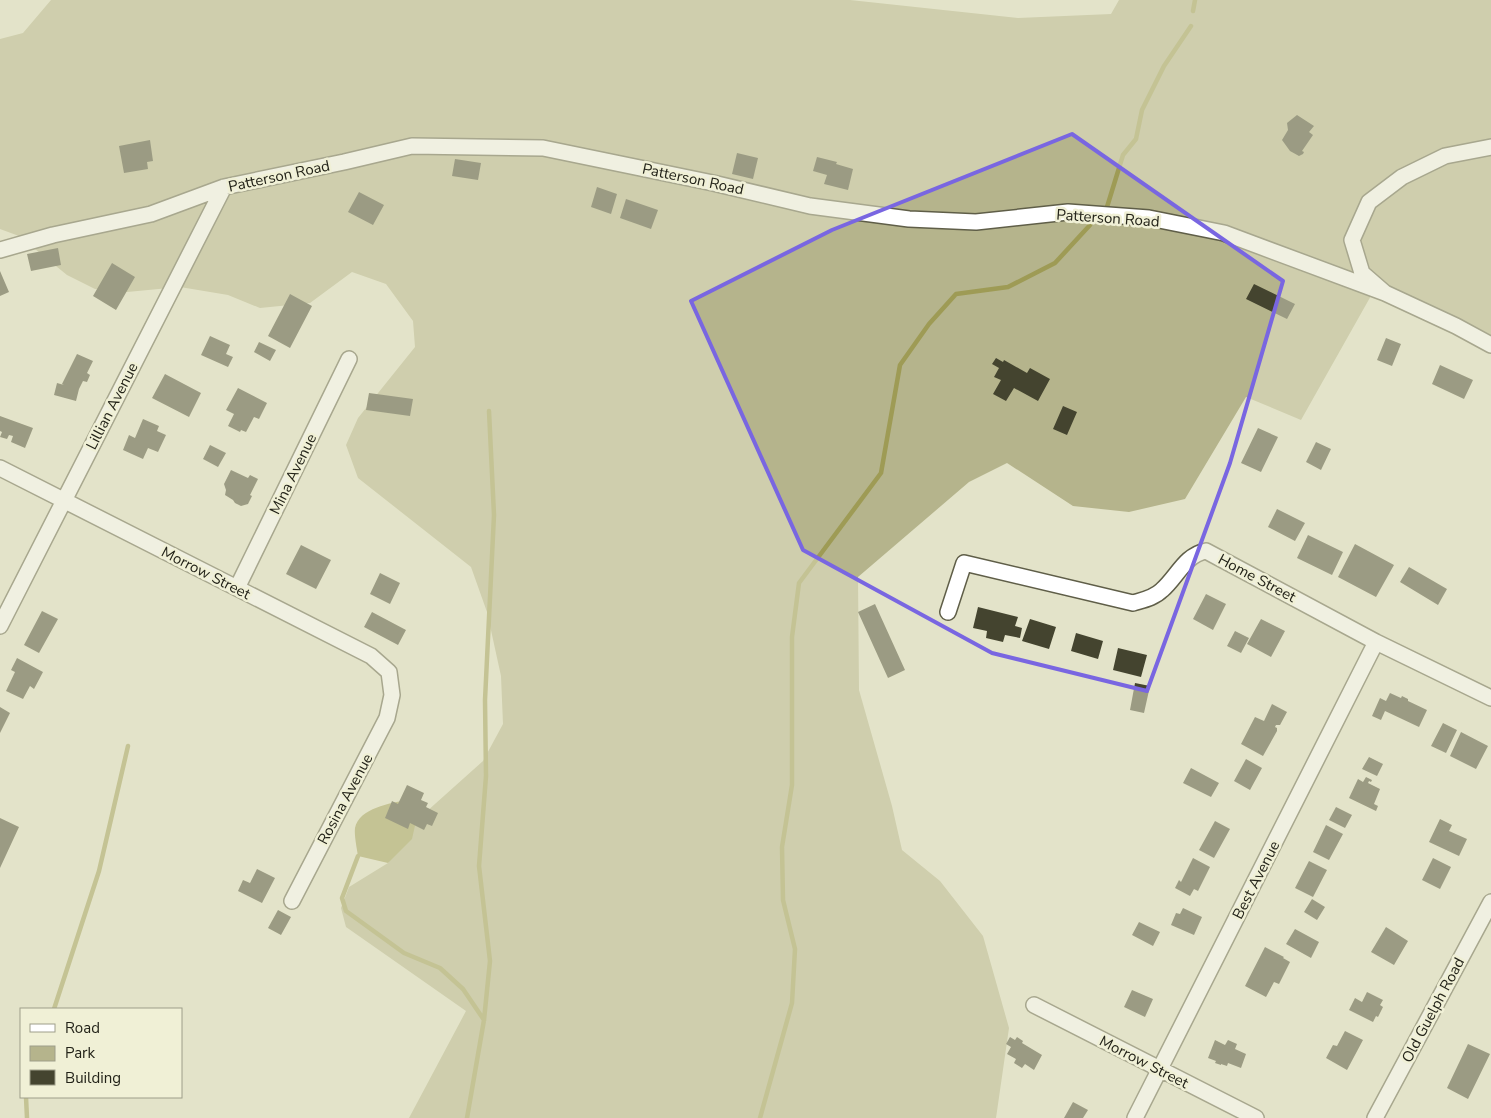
<svg xmlns="http://www.w3.org/2000/svg" width="1491" height="1118" font-family="'Nunito Sans',sans-serif">
	<rect width="100%" height="100%" fill="#e3e3c9"/>
	<path fill="#b5b48c" d="M51 0H850L1018 18 1111 14 1119 0H1491V337L1372 294 1301 420 1246 397 1185 499 1129 512 1073 506 1007 463 969 482 858 577 859 690 892 806 902 850 940 881 983 936 1009 1028 996 1118H409L466 1011 346 927 341 908 349 887 388 863 416 821 483 761 503 724 501 676 487 612 471 567 358 478 346 445 358 418 415 347 413 321 386 284 352 272 310 303 260 308 228 295 180 287 127 292 95 289 67 275 19 236 0 229V39L23 33Z"/>
	<path fill="#9e9b55" d="M407 800 416 821 412 839 388 863 358 856C357 849 354 835 355 828 359 808 391 803 407 800Z"/>
	<g fill="none" stroke-linecap="round" stroke-linejoin="round">
		<path stroke="#9e9b55" stroke-width="4.5" d="M1193 11 1195 0
			M1107 207 1123 155 1136 139 1142 110 1164 66 1191 26
			M358 856 342 898 346 911 404 953 440 968 463 989 484 1020
			M54 1009 99 871 128 746
			M26 1097 27 1118
			M467 1118 484 1020 490 961 479 866 486 776 485 700 494 515 489 411
			M760 1118 792 1003 795 949 783 900 782 847 792 785V637L799 583 881 473 900 365 929 324 956 294 1008 287 1055 263 1090 225"/>
	</g>
	<path fill="#44442f" d="M1297 115 1314 126 1309 132 1313 135 1302 151 1304 152 1303 154 1299 156 1290 151 1282 140 1288 130 1287 123Z
		M150 140 153 161 147 162 148 169 124 173 119 146Z
		M737 153 758 158 753 179 732 174Z
		M817 157 837 162 836 164 853 169 848 190 824 184 827 175 813 171Z
		M455 159 481 163 478 180 452 176Z
		M597 187 617 194 611 214 591 207Z
		M359 192 384 205 373 225 348 212Z
		M626 199 658 210 651 229 620 218Z
		M58 248 61 265 31 271 27 254Z
		M112 263 135 277 116 310 93 296Z
		M0 271 9 292 0 296Z
		M1254 284 1295 304 1287 319 1246 299Z
		M290 294 312 306 290 348 268 336Z
		M210 336 230 345 226 354 233 357 228 367 201 355Z
		M1386 338 1401 344 1392 366 1377 360Z
		M259 342 276 350 270 361 254 352Z
		M77 354 93 361 87 373 90 375 87 382 83 381 79 389 76 401 54 395 57 383 64 385 62 384Z
		M996 358 1003 362 1004 360 1027 373 1030 368 1050 379 1038 401 1014 388 1006 401 993 394 1001 380 994 377 999 368 992 364Z
		M1440 365 1473 380 1464 399 1432 384Z
		M165 374 201 393 189 417 152 398Z
		M238 388 267 403 259 419 254 417 246 432 241 430 240 432 228 426 234 414 226 410Z
		M369 393 413 399 410 416 366 410Z
		M1063 406 1077 412 1067 435 1053 429Z
		M0 416 33 428 25 448 11 442 13 436 9 435 7 439 0 437 2 432 0 431Z
		M143 419 159 426 157 431 166 435 158 452 148 448 143 459 123 450 129 435 135 438Z
		M1258 428 1278 437 1261 472 1241 463Z
		M1316 442 1331 449 1321 470 1306 462Z
		M210 445 226 453 218 467 203 459Z
		M231 470 248 478 250 475 258 479 250 495 252 496 248 504 241 506 235 503 233 500 225 495 226 490 224 484Z
		M1277 509 1305 523 1295 541 1268 527Z
		M1308 535 1343 552 1332 575 1297 558Z
		M1355 544 1394 565 1376 597 1338 577Z
		M301 545 331 560 316 589 286 574Z
		M1409 567 1447 589 1438 605 1400 582Z
		M380 573 400 583 390 604 370 594Z
		M1206 594 1226 604 1213 630 1193 619Z
		M875 604 905 670 888 678 858 612Z
		M978 607 1018 617 1015 626 1022 628 1020 638 1005 635 1003 642 986 638 987 631 973 628Z
		M42 611 58 619 39 653 24 645Z
		M372 612 406 630 398 645 364 627Z
		M1030 619 1056 627 1049 649 1022 641Z
		M1261 619 1285 631 1271 657 1247 644Z
		M1235 631 1249 638 1241 653 1227 646Z
		M1076 633 1103 641 1098 659 1071 651Z
		M1118 648 1147 655 1141 677 1113 670Z
		M17 658 43 672 34 689 30 686 23 699 6 691 15 672 11 670Z
		M1135 683 1150 686 1144 713 1130 710Z
		M1390 693 1401 698 1402 696 1408 699V701L1427 710 1419 727 1385 711 1381 720 1372 716 1380 698 1386 701Z
		M1272 704 1287 712 1280 725H1276L1275 727 1277 728V731L1263 756 1241 744 1255 717 1264 721Z
		M0 707 10 713 0 733Z
		M1443 723 1457 730 1446 753 1431 746Z
		M1461 732 1488 746 1476 769 1450 756Z
		M1369 757 1383 764 1377 776 1362 769Z
		M1246 759 1262 768 1250 790 1234 781Z
		M1191 768 1219 783 1211 797 1183 783Z
		M1366 777 1372 780 1371 782 1369 781 1368 783 1380 789 1374 804 1378 806 1376 811 1349 798 1358 779 1363 782Z
		M407 785 424 793 421 800 428 803 426 807 438 813 432 826 427 824 424 830 410 823 408 829 385 818 392 801 398 804Z
		M1336 807 1352 815 1345 828 1329 820Z
		M0 818 19 827 0 868Z
		M1440 819 1452 825 1449 831 1467 839 1459 856 1429 842Z
		M1215 821 1230 829 1214 858 1199 850Z
		M1326 825 1343 834 1329 860 1313 852Z
		M1193 858 1210 867 1198 891 1194 889 1190 896 1175 888 1179 880 1181 882Z
		M1433 858 1451 867 1440 889 1422 880Z
		M1309 861 1327 870 1313 897 1295 888Z
		M257 869 275 878 262 903 238 891 243 880 250 883Z
		M1312 899 1325 907 1317 920 1304 912Z
		M1183 908 1202 917 1194 935 1171 925 1176 913 1180 914Z
		M278 910 291 917 281 935 268 928Z
		M1139 922 1160 932 1153 946 1132 935Z
		M1386 927 1408 941 1394 965 1371 952Z
		M1295 929 1319 942 1311 958 1286 944Z
		M1265 947 1284 957 1283 958 1290 962 1279 984 1274 982 1266 997 1245 986Z
		M1132 990 1153 999 1145 1017 1124 1007Z
		M1367 992 1383 1000 1380 1005 1383 1007 1378 1017 1376 1016 1373 1022 1349 1010 1355 998 1362 1002Z
		M1345 1031 1363 1040 1347 1070 1326 1058 1333 1045 1337 1046Z
		M1010 1037 1015 1040 1017 1037 1023 1041 1022 1043 1042 1055 1034 1070 1025 1064 1022 1068 1014 1063 1016 1059 1007 1054 1011 1047 1006 1044Z
		M1215 1040 1225 1045 1228 1040 1237 1044 1235 1049 1246 1054 1241 1068 1228 1063 1227 1066 1221 1064V1065L1215 1063 1216 1061 1208 1058Z
		M1468 1044 1490 1054 1468 1099 1447 1088Z
		M1073 1102 1088 1110 1083 1118H1064Z"/>
	<g fill="none" stroke-linecap="round" stroke-linejoin="round">
		<g stroke="#5f5e48" stroke-width="18">
			<path id="minor" d="M1491 147 1445 156 1402 177 1369 202 1352 240 1362 273 1385 293 1456 326 1491 345
				M0 250 53 235 151 214 224 187 344 162 412 146 543 148 713 183 810 206 909 219 976 222 1068 212 1149 218 1224 233 1385 293
				M0 468 371 656 389 672 392 695 387 718 292 901
				M237 588 349 359
				M948 612 964 563 1133 603C1143 600 1154 598 1162 590 1177 577 1185 555 1206 551L1376 642 1491 698
				M0 626 224 187
				M1034 1005 1256 1118
				M1135 1118 1376 642
				M1375 1118 1491 902"/>
		</g>
		<use href="#minor" stroke="#fff" stroke-width="15"/>
	</g>
	<path d="M0 0H1491V1118H0ZM1072 134 1283 281 1230 463 1147 691 992 653 803 550 691 301 832 230Z" fill="#e3e3c9" fill-opacity=".55" fill-rule="evenodd"/>
	<path fill="none" stroke="#7966e1" stroke-width="4" stroke-linejoin="round" d="M1072 134 1283 281 1230 463 1147 691 992 653 803 550 691 301 832 230Z"/>
	<g text-anchor="middle" dominant-baseline="central" stroke-width="5" stroke-linejoin="round" paint-order="stroke">
		<g font-size="15" fill="#232319" stroke="#f0f0d6">
			<text transform="translate(279 176) rotate(-12)">Patterson Road</text>
			<text transform="translate(693 179) rotate(12)">Patterson Road</text>
			<text transform="translate(1108 218) rotate(4)">Patterson Road</text>
			<text transform="translate(112 406) rotate(-63)">Lillian Avenue</text>
			<text transform="translate(293 474) rotate(-64)">Mina Avenue</text>
			<text transform="translate(206 573) rotate(27)">Morrow Street</text>
			<text transform="translate(1257 578) rotate(28)">Home Street</text>
			<text transform="translate(345 799) rotate(-62)">Rosina Avenue</text>
			<text transform="translate(1256 880) rotate(-63)">Best Avenue</text>
			<text transform="translate(1433 1010) rotate(-62)">Old Guelph Road</text>
			<text transform="translate(1144 1062) rotate(27)">Morrow Street</text>
		</g>
	</g>
	<rect x="20" y="1008" width="162" height="90" fill="#f0f0d6" stroke="#9e9e8a"/>
	<rect x="30" y="1024" width="25" height="8" fill="#ffffff" stroke="#9e9e8a"/>
	<text x="65" y="1033" font-size="15" fill="#232319">Road</text>
	<rect x="30" y="1046" width="25" height="15" fill="#b5b48c" stroke="#9e9e8a"/>
	<text x="65" y="1058" font-size="15" fill="#232319">Park</text>
	<rect x="30" y="1070" width="25" height="15" fill="#44442f" stroke="#9e9e8a"/>
	<text x="65" y="1083" font-size="15" fill="#232319">Building</text>
</svg>
